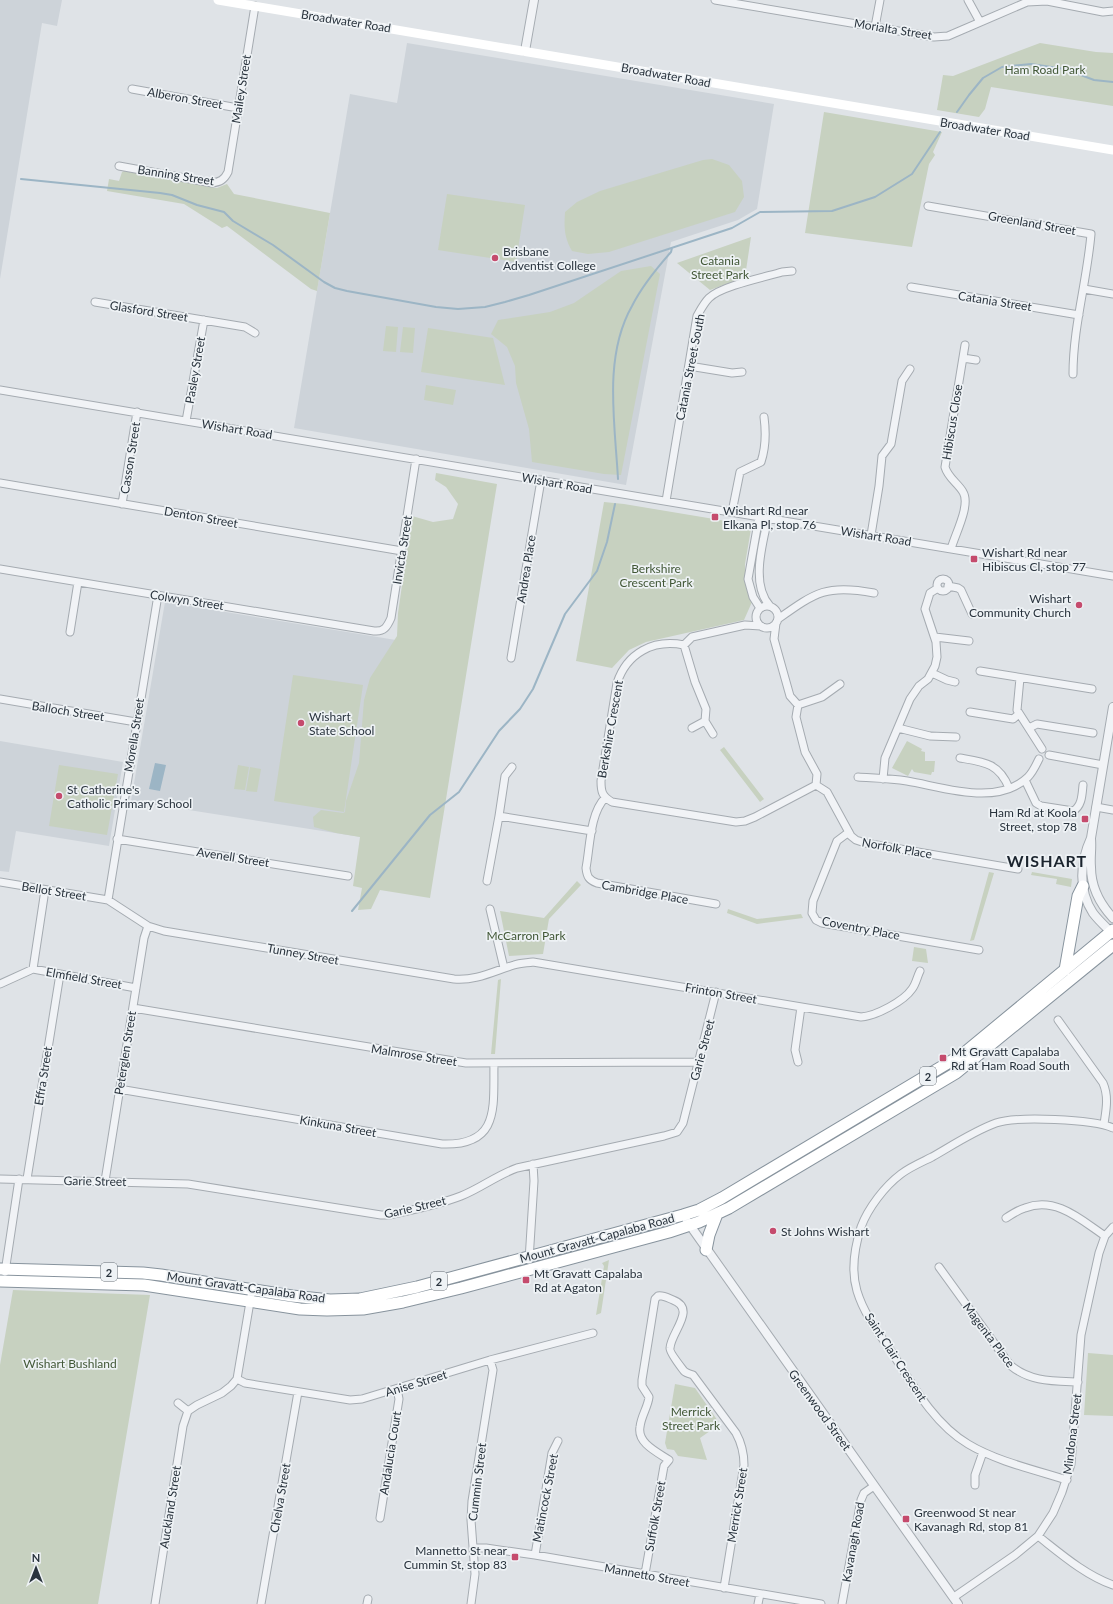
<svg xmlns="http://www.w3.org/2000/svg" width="1113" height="1604" font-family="Lato,sans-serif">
	<rect width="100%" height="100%" fill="#dfe3e7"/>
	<path fill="#cdd3d9" d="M0 0H62L57 26 42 23 0 279Z
		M407 43 774 104 757 209 738 220 671 242 626 485 294 428 350 94 397 103Z
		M165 602 469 652 437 849 131 801Z
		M0 741 123 762 109 846 16 831 9 872 0 871Z"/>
	<path fill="#c7d1c0" d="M1040 43 1096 52 1113 53V106L991 87 985 109 979 117 937 110 943 75 953 76Z
		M824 112 942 132 933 152 935 155 929 164 912 247 805 233Z
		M712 159 729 165 742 181 744 197 735 212 609 252 588 254 572 251C564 237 564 227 565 212L577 202 600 191 703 160Z
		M124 171 210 187 217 188 227 184 234 194 330 213 317 291 311 289 227 226 222 228 184 204 107 191 109 179 119 181 122 172Z
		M447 194 525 205 516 262 438 250Z
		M751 237 745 277 710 290 677 263Z
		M651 266 660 274 621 475 604 474 532 462 529 429 516 383 515 366 507 347 491 334 498 320 550 312 574 303 621 271Z
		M386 326 398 327 396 352 383 351Z
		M403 327 415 328 413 353 400 352Z
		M428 328 493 338 505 385 421 372Z
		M426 385 456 390 453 405 424 400Z
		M436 473 497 484 430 898 380 890 371 909 358 910 362 888 353 886 360 837 336 833 314 827 313 817 321 810 343 813 345 812 346 801 359 763 364 700 370 678 397 636 398 613 412 516 433 522 453 519 458 504 446 487 435 480Z
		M604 502 624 504 744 524 751 529 745 564V581L752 602 744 620 646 642 629 650 612 668 576 661Z
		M293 675 363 685 344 812 274 801Z
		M907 741 922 749 921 751 925 752V761H935L934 772H932L931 775 914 772 912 769 908 776 892 768Z
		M724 747 764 799 760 802 720 750Z
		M59 765 118 774 107 835 49 826Z
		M238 765 249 767 245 790 234 789Z
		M250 767 261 769 257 792 246 791Z
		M989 872 994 873 974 940 970 941Z
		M1032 872 1072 879 1071 887 1056 884 1057 879 1031 875Z
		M577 881 581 885 549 919 543 954 509 956 500 911 544 918Z
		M728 909 757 919 801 914 803 918 757 924 727 913Z
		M914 947 926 949 928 963 912 961Z
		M501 979 495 1054H491L498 980Z
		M609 1260 601 1313 596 1315 604 1266 602 1263Z
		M13 1290 150 1295 98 1604H0V1365Z
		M1088 1353 1113 1355V1416L1084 1415Z
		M675 1384 695 1388 720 1424 700 1438 707 1460 678 1456 674 1450 667 1449 665 1443Z"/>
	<path fill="#9cb5c5" d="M155 763 166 765 160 791 149 789Z"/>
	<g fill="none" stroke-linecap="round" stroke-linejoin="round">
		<path stroke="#9cb5c5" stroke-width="2" d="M957 112 969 95 983 78 1002 67 1031 64 1065 69 1094 80 1113 82
			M21 179 160 193 172 195 197 205 224 212 233 221 273 245 324 282 335 288 347 291 436 307 458 309 485 307 505 302 529 295 732 228 760 212 832 211 875 197 912 174 940 132
			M618 479C615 423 603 357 632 306 642 286 656 269 671 252L672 248
			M352 911 430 815 459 792 499 731 520 709 533 689 565 614 597 571 607 542 615 504"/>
		<g stroke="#a5abb1" stroke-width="9">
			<path id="minor" d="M715 0 934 37 948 36 1027 2 1047 1 1103 12 1113 11
				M968 0 980 22
				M875 27 880 0
				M132 89 238 108
				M119 166 212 183C220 182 224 180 228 172L255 6
				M928 206 1091 234C1087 281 1073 327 1073 374
				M911 287 1079 315
				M1084 289 1113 294
				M95 302 245 327 255 333
				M963 358 976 360
				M689 366 732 373 742 372
				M0 390 1113 576
				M186 421 204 320
				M0 483 402 551
				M666 501 697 316C701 309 704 303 709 298 721 286 765 277 782 272L792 271
				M122 504 137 412
				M732 512 740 472 761 462C766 447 766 432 764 417
				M759 517 748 579 753 597 760 608
				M768 518C763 543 750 584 770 606
				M871 535 879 486 882 456 891 444 902 381 910 369
				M951 549C955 534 971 505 963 492 958 483 948 478 945 467L965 345
				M0 569 374 631C384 632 387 627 391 618L416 459
				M937 585a6 6 0 1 1 12 0a6 6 0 1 1-12 0Z
				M948 586 958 588 961 590 972 614
				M756 617a11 11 0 1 1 22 0a11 11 0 1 1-22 0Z
				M778 619C816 592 827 584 874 593
				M776 623 774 639 790 696 798 705 796 717 805 752 817 774 816 785 827 792 851 836 856 840 865 843 1018 869
				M761 626 745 625 692 637 684 645C653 639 627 653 617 683L601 781C601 792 602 796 612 802L736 822 745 821 755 817 816 785
				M70 632 78 582
				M935 637 969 641
				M684 645 695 682 706 709 705 721
				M511 658 541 480
				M980 671 1092 689
				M932 673 947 680 955 682
				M1020 678 1017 710 1042 749
				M0 699 136 722
				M798 705 822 697 840 684
				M970 712 1013 719 1019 714
				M692 728 705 721 713 734
				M898 728 930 736 956 737
				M1029 728 1037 724 1093 733
				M1049 755 1103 765
				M960 758C984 762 999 763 1009 788
				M858 777C874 778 891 778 907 781 943 787 997 807 1028 777 1033 772 1036 765 1039 759
				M883 779 885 758 910 699 919 686 928 679 935 666 937 657 936 642 925 609 930 593 938 588
				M1025 780 1036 803 1041 806 1073 811C1082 806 1082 795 1083 785
				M605 798C590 813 590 847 586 868 587 877 589 880 597 883L716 904
				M1096 807 1113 810
				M499 816 505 776 512 767
				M849 832 837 841 813 901 812 913 816 920 822 923 979 950
				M117 839 348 876
				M487 881 499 816 592 831
				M0 882 108 900 148 926 164 931 454 979C476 981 494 971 514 965 520 963 527 963 533 962L861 1017C876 1016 904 1001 912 989 916 984 917 977 920 971
				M108 900 158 595
				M490 909 504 968
				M33 969 45 890
				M0 984 33 969 136 988
				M133 1008 466 1063 699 1062
				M1058 1020 1103 1083C1109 1097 1106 1110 1104 1124
				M798 1062 795 1050 801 1007
				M119 1089 442 1144C501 1146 493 1106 494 1063
				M0 1179 188 1184 381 1215H389C413 1210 438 1205 461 1196 481 1188 497 1175 517 1168L664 1136 677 1132 683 1123 716 992
				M27 1179 60 974
				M105 1181 144 938 148 926
				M1006 1218C1012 1214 1018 1210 1025 1208 1056 1196 1081 1220 1105 1236
				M529 1260 534 1181 533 1164
				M939 1267 1010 1365C1030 1382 1053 1381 1078 1382
				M5 1272 19 1179
				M237 1379 245 1383 350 1400 362 1399 490 1360 593 1333
				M178 1403 188 1411
				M1067 1480C1035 1470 996 1461 968 1444 934 1424 912 1384 891 1351 878 1332 864 1314 857 1291 851 1271 855 1246 861 1227 868 1208 885 1186 901 1174 910 1167 922 1162 932 1157 953 1145 974 1131 996 1123 1016 1116 1094 1119 1113 1128
				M975 1485V1475L983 1452
				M380 1518 399 1399 397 1389
				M1038 1536C1061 1554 1085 1575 1113 1585
				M473 1548H486L535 1555 821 1604
				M535 1555 552 1453 558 1441
				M645 1574 664 1466 669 1460C657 1452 637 1443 640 1427 641 1416 648 1407 649 1397L642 1386V1380L655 1299 658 1296C663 1295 668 1298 673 1300 697 1309 671 1332 670 1348 669 1352 681 1367 684 1371 686 1373 690 1374 693 1375L736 1433C742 1444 744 1453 744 1465L724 1588
				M954 1597 1015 1555 1038 1536 1053 1513 1062 1492 1071 1464 1081 1335 1099 1253 1105 1236 1113 1227
				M155 1604 183 1426 188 1411 197 1405 222 1393 231 1386 237 1379 252 1290
				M261 1604 298 1392
				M367 1604 368 1599
				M471 1604 475 1574 471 1520 472 1501 493 1370 490 1360
				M758 1604 760 1594
				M842 1604 861 1500 864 1493 874 1486"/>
		</g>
		<g stroke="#a5abb1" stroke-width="10">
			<path id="tertiary" d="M525 51 534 0
				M1113 707 1091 838C1080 862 1078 890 1093 913 1099 921 1106 927 1113 934
				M1091 839C1092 848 1090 857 1091 867 1091 886 1100 904 1113 918
				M687 1221 958 1604"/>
		</g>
		<g stroke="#87939d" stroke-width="13">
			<path id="trunk" d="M1065 970 1078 896 1083 886
				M706 1250 709 1235 717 1214
				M0 1269 143 1273 161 1275 292 1296 330 1300 360 1299 417 1287 683 1215 699 1210 722 1198 963 1054 1113 930
				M0 1281 144 1285 300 1309 327 1310 363 1309 403 1302 461 1288 669 1232 699 1222 729 1208 956 1073 1113 945"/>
		</g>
		<use href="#minor" stroke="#f1f3f6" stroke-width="7"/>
		<use href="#tertiary" stroke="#f1f3f6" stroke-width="8"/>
		<path stroke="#fff" stroke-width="9" d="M218 0 1113 150"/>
		<use href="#trunk" stroke="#fff" stroke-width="11"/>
	</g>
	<g fill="#c54b6d" stroke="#eef2f5" stroke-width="1.5">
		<circle cx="495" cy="258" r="4"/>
		<rect x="711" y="513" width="8" height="8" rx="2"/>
		<rect x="970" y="555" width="8" height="8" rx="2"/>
		<circle cx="1079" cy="605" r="4"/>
		<circle cx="301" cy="723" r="4"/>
		<circle cx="59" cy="796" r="4"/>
		<rect x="1081" y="815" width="8" height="8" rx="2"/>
		<rect x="939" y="1054" width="8" height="8" rx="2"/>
		<circle cx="773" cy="1231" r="4"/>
		<rect x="522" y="1276" width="8" height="8" rx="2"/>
		<rect x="902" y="1515" width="8" height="8" rx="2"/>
		<rect x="511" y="1553" width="8" height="8" rx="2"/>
	</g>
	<g text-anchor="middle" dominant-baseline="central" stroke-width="3.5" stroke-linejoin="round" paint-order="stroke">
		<g fill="#eef2f5" stroke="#646c74" stroke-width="1">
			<rect x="920" y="1067" width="16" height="18" rx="3"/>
			<rect x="101" y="1263" width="16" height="18" rx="3"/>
			<rect x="431" y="1272" width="16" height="18" rx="3"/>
		</g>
		<g font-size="11" font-weight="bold" fill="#29333d">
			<text x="928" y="1076">2</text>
			<text x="109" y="1272">2</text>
			<text x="439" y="1281">2</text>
		</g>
		<g font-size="12" fill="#29333d" stroke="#eef2f5">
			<text transform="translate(346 21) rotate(9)">Broadwater Road</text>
			<text transform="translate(893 29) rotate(9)">Morialta Street</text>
			<text transform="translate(666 75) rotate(10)">Broadwater Road</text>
			<text transform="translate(241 89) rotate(-81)">Mailey Street</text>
			<text transform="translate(185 98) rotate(10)">Alberon Street</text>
			<text transform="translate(985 129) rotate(9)">Broadwater Road</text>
			<text transform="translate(176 175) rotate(9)">Banning Street</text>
			<text transform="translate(1032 223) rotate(10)">Greenland Street</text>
			<text transform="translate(995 301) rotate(9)">Catania Street</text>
			<text transform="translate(149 311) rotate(9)">Glasford Street</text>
			<text transform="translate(690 367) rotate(-79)">Catania Street South</text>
			<text transform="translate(195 370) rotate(-80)">Pasley Street</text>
			<text transform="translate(952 422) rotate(-81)">Hibiscus Close</text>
			<text transform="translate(237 429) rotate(9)">Wishart Road</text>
			<text transform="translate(130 458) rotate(-81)">Casson Street</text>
			<text transform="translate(557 483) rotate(10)">Wishart Road</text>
			<text transform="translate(201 517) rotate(10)">Denton Street</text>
			<text transform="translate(876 536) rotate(9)">Wishart Road</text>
			<text transform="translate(402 550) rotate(-81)">Invicta Street</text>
			<text transform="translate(526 569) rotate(-81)">Andrea Place</text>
			<text transform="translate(187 600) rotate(9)">Colwyn Street</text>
			<text transform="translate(68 711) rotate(9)">Balloch Street</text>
			<text transform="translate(610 729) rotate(-80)">Berkshire Crescent</text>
			<text transform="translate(134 735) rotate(-81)">Morella Street</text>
			<text transform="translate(897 848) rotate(10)">Norfolk Place</text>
			<text transform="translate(233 857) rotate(9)">Avenell Street</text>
			<text transform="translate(54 891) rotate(9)">Bellot Street</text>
			<text transform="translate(645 892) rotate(10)">Cambridge Place</text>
			<text transform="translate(861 928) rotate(11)">Coventry Place</text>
			<text transform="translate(303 954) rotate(10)">Tunney Street</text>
			<text transform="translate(84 978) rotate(10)">Elmfield Street</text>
			<text transform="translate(721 993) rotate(10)">Frinton Street</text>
			<text transform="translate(702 1050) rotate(-75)">Garie Street</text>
			<text transform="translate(125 1053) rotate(-81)">Peterglen Street</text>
			<text transform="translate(414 1055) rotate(9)">Malmrose Street</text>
			<text transform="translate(43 1076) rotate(-81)">Effra Street</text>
			<text transform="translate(338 1126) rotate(10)">Kinkuna Street</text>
			<text transform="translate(95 1181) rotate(1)">Garie Street</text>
			<text transform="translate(415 1207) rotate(-13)">Garie Street</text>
			<text transform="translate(597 1238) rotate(-15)">Mount Gravatt-Capalaba Road</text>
			<text transform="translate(246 1287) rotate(8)">Mount Gravatt-Capalaba Road</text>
			<text transform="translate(989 1335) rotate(53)">Magenta Place</text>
			<text transform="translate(896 1357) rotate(57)">Saint Clair Crescent</text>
			<text transform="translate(416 1383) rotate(-17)">Anise Street</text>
			<text transform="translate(820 1410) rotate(54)">Greenwood Street</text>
			<text transform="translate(1072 1434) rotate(-83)">Mindona Street</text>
			<text transform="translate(390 1453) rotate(-81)">Andalucia Court</text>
			<text transform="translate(477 1482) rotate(-83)">Cummin Street</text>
			<text transform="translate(280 1498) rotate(-80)">Chelva Street</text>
			<text transform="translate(545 1498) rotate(-79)">Matincock Street</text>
			<text transform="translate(737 1505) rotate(-81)">Merrick Street</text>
			<text transform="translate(170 1507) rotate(-81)">Auckland Street</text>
			<text transform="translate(655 1516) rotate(-80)">Suffolk Street</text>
			<text transform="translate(853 1542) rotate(-80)">Kavanagh Road</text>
			<text transform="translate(647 1575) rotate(10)">Mannetto Street</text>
		</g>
		<g font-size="12" fill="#425837" stroke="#eef2f5">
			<text x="1045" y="69">Ham Road Park</text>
			<text x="720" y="260">Catania<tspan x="720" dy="14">Street Park</tspan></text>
			<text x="656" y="568">Berkshire<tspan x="656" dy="14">Crescent Park</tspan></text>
			<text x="526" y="935">McCarron Park</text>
			<text x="70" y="1363">Wishart Bushland</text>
			<text x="691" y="1411">Merrick<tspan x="691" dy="14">Street Park</tspan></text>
		</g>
		<g font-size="12" fill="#29333d" stroke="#eef2f5" text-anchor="start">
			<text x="503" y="251">Brisbane<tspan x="503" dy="14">Adventist College</tspan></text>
			<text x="723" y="510">Wishart Rd near<tspan x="723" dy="14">Elkana Pl, stop 76</tspan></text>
			<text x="982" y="552">Wishart Rd near<tspan x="982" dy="14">Hibiscus Cl, stop 77</tspan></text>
			<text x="1071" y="598" text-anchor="end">Wishart<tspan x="1071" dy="14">Community Church</tspan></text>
			<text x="309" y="716">Wishart<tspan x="309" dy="14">State School</tspan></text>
			<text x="67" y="789">St Catherine's<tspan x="67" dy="14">Catholic Primary School</tspan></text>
			<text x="1077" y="812" text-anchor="end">Ham Rd at Koola<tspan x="1077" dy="14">Street, stop 78</tspan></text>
			<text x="951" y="1051">Mt Gravatt Capalaba<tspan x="951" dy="14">Rd at Ham Road South</tspan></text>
			<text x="781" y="1231">St Johns Wishart</text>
			<text x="534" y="1273">Mt Gravatt Capalaba<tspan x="534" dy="14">Rd at Agaton</tspan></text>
			<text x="914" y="1512">Greenwood St near<tspan x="914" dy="14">Kavanagh Rd, stop 81</tspan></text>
			<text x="507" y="1550" text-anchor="end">Mannetto St near<tspan x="507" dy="14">Cummin St, stop 83</tspan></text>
		</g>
		<g font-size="16" font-weight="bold" letter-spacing="1" fill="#1b242e" stroke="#eef2f5">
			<text x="1047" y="860">WISHART</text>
		</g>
	</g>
	<g transform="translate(36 1568)" stroke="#eef2f5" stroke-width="3" paint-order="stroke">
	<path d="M0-3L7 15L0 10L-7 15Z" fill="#29333d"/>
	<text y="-6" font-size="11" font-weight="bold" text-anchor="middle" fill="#29333d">N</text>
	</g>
</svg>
